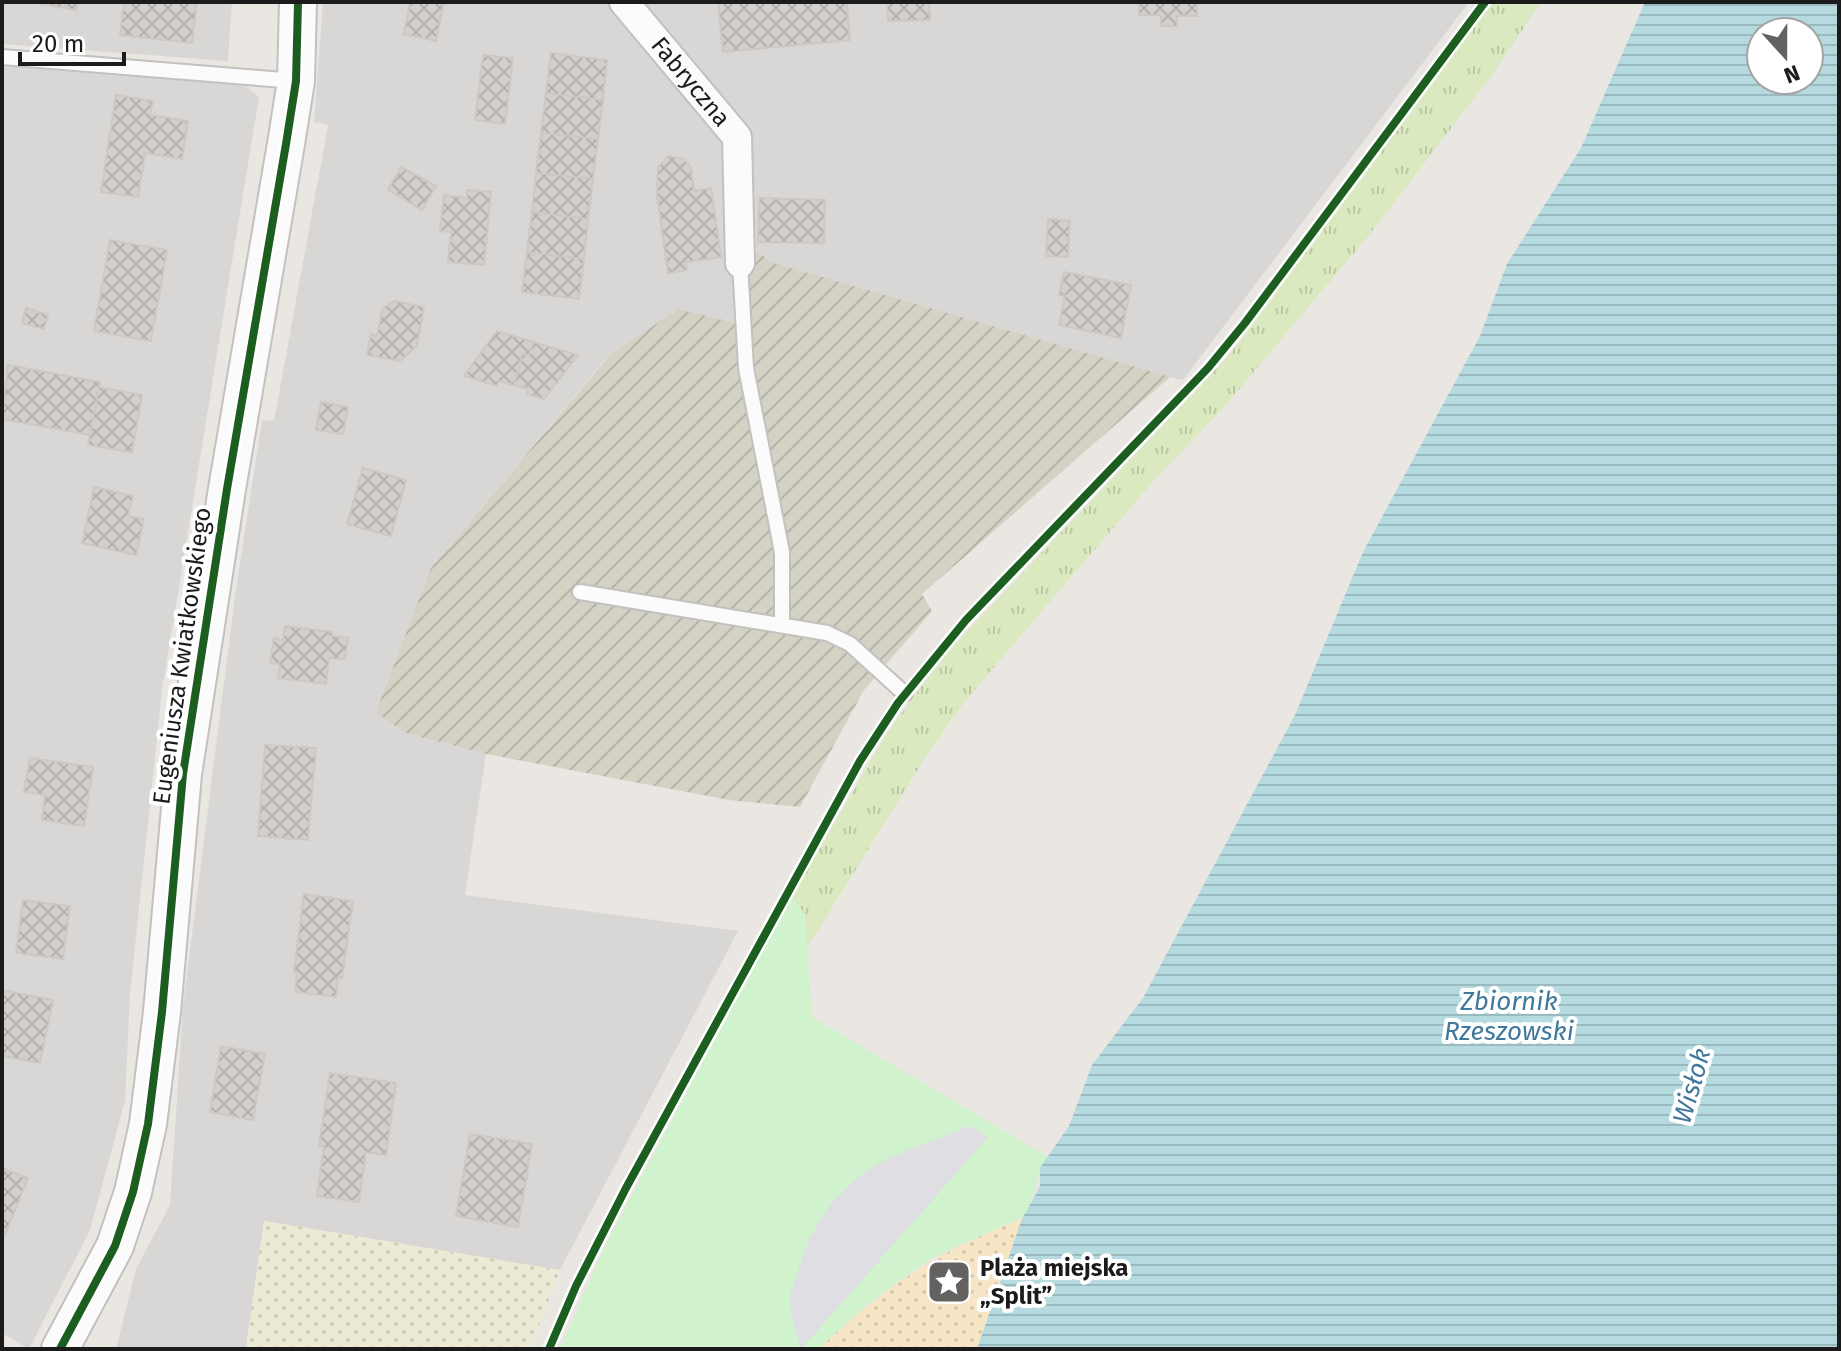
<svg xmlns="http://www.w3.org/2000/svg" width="1841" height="1351" font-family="'Fira Sans',sans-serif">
	<defs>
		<pattern id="construction-furrows" width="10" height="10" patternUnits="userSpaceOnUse" patternTransform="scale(2)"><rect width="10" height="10" fill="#d4d2c5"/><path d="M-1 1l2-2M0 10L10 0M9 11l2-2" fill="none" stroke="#b5b4a9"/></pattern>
		<pattern id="farmland-dots" width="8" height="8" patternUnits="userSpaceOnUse" patternTransform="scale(2)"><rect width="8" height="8" fill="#ecead5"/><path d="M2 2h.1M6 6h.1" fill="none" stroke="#cac8b6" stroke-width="1.8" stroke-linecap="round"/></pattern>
		<pattern id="grass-tufts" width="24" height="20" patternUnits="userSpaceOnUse" patternTransform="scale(2)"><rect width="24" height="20" fill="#dae9c0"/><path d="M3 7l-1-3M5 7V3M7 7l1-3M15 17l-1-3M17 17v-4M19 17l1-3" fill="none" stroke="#bac7a4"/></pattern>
		<pattern id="sand-dots" width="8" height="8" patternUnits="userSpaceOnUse" patternTransform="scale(2)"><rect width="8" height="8" fill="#f6e6c5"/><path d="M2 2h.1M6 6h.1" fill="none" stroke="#d2c5a9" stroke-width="1.8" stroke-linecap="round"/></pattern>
		<pattern id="water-rules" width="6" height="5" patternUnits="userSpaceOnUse" patternTransform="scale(2)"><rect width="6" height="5" fill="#b5dadf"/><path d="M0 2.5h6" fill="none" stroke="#9bbabf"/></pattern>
		<pattern id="building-cross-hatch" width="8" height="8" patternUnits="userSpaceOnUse" patternTransform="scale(2)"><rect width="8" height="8" fill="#d2cfcc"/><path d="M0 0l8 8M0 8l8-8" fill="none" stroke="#b4b1af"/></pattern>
	</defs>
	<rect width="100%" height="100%" fill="#eae7e3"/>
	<path fill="#d9d7d5" d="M2 2H232L228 61 2 44Z
		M323 2H609L699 99 723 138 735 324 608 356 431 568 377 712 405 733 486 754 465 895 738 931 560 1270 264 1221 246 1349H116L136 1269 170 1205 183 1006 235 596 262 420 274 421 328 125 314 122Z
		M636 2H1469L1183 380 1144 372 769 262 752 244V157L738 118Z
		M2 66 244 85 259 97 162 691 130 994 125 1101 90 1230 29 1349 2 1333Z"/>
	<path fill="url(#construction-furrows)" d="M757 250 770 262 1170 377 922 594 932 611 864 690 800 807 729 800 486 754 405 733 376 712 431 568 609 356 678 309 735 323 732 260Z"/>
	<path fill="url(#farmland-dots)" d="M264 1221 560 1270 530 1349H246Z"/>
	<path fill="url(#grass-tufts)" d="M1493 2H1541L1495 71 1371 233 1220 412 1157 477 965 701 925 758 807 948 805 914 791 897 887 733 944 656 1230 354Z"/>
	<path fill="url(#sand-dots)" d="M1022 1219 977 1349H818C885 1288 937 1250 1022 1219Z"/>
	<path fill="#d0f2cc" d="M791 897 805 914 812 1017 1048 1157C1037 1173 1035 1195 1027 1215L930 1259 867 1305 818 1349H560L607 1242Z"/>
	<path fill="#dedee3" d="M970 1126 988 1137 801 1349 791 1316 790 1295 809 1239 832 1202 862 1174 890 1157Z"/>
	<path fill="url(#water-rules)" fill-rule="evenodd" d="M1645 2H1839V1349H977L1022 1219 1040 1186V1168L1069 1126 1092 1065 1143 998 1295 715 1363 552 1480 336 1507 264 1581 148ZM1761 32H1809V80H1761Z"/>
	<path fill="url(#building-cross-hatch)" stroke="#cdc8c4" stroke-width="2" d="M30 2H77L76 10Z
		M124 2H197L192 43 120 35Z
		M410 2H444L436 41 404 34Z
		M718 2H847L850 40 723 52Z
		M887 2H929L930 20 888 21Z
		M1139 2H1197V16H1177V26H1161V15H1139Z
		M551 53 607 60 603 100 546 93Z
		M483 55 513 58 505 124 475 120Z
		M546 93 603 100 598 139 541 133Z
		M116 95 153 101 150 115 188 121 182 159 145 153 138 197 101 192Z
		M541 133 598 139 593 179 536 173Z
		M669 156 684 159 691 167 694 191 711 188 721 257 686 262 687 270 668 273 657 196 658 167Z
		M401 167 436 186 422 210 388 190Z
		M536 173 593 179 588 219 532 212Z
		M467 190 491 192 484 265 448 262 451 232 440 231 444 195 467 198Z
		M759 198 825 200 824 243 758 242Z
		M532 212 588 219 584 259 527 252Z
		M1048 219 1070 221 1068 257 1046 256Z
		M110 240 167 250 151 341 94 331Z
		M527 252 584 259 579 299 522 292Z
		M1064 272 1131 285 1121 338 1059 325 1065 296 1059 295Z
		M394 301 424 307 417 346 400 361 367 355 371 334 377 336 382 309Z
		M26 308 48 315 44 329 22 323Z
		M497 331 533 342 529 356 522 354 514 385 499 381 497 386 464 376Z
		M533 342 578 355 544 399 527 394 528 389 514 385 522 354 529 356Z
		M8 365 100 382 90 435 2 419Z
		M99 387 142 395 132 452 88 445Z
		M321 402 348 407 343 434 316 430Z
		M363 468 406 480 391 536 347 524Z
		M94 487 133 496 128 516 144 519 136 555 82 543Z
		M285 626 332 632V636L348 638 345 659 329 658 326 684 278 678 280 664 270 663 274 638 283 640Z
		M265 745 316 748 308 840 258 836Z
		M30 758 93 767 84 826 42 820 45 795 24 792Z
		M304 894 353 901 342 978H338L336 997 295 992 297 973 294 972Z
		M23 900 70 906 63 959 16 953Z
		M2 990 53 1000 40 1063 2 1056Z
		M221 1046 265 1054 253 1120 210 1112Z
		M330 1073 396 1083 386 1155 366 1152 359 1202 317 1196 324 1146H319Z
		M470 1134 532 1144 518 1227 456 1216Z
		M2 1168 28 1178 5 1235 2 1234Z"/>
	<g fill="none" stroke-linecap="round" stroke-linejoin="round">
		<g stroke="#c2c1bf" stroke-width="18">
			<path id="service" d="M2 57 295 81
				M740 263 746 368 782 552V624
				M580 592 827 633 850 644 905 694"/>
		</g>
		<g stroke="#c2c1bf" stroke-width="32">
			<g id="minor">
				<path id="s1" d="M624 2 737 137 740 263"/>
			</g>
		</g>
		<g stroke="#c2c1bf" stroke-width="40">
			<path id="tertiary" d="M60 1349 115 1246 133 1192 148 1124 162 1012 183 774 227 489 286 144 296 81 298 2"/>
		</g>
		<use href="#service" stroke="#fcfbfb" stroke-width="14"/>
		<use href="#minor" stroke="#fcfbfb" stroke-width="28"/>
		<use href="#tertiary" stroke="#fcfbfb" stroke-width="36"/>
		<g stroke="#fff" stroke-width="13">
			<path id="cycleway" d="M60 1349 115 1246 133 1192 148 1124 162 1012 183 774 227 489 286 144 296 81 298 2
				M549 1349 576 1286 626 1188 860 761 898 703 966 620 1208 368 1245 323 1485 2"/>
		</g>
		<use href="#cycleway" stroke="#1b5e20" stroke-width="8"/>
	</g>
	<defs>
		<g id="sight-square" transform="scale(2.3)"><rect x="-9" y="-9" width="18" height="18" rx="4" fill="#636261" stroke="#fff"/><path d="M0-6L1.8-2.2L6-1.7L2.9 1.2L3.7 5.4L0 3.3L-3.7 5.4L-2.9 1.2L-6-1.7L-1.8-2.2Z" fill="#fff"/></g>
	</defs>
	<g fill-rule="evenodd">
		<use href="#sight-square" x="949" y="1282"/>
	</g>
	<g text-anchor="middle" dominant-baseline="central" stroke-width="8" stroke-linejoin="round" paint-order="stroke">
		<g font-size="24" fill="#1b1b1b" stroke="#fff">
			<text stroke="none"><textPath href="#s1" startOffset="104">Fabryczna</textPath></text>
			<text transform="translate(182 656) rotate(-82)">Eugeniusza Kwiatkowskiego</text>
		</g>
		<g font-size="24" font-weight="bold" fill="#1b1b1b" stroke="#fff" text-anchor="start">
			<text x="980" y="1268">Plaża miejska<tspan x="980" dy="28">„Split”</tspan></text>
		</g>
		<g font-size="26" font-style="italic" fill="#41789d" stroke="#fff">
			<text x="1509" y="1001">Zbiornik<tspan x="1509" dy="30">Rzeszowski</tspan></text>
			<text transform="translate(1692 1086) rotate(-74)">Wisłok</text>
		</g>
	</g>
	<rect width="1841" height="1351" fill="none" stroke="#1b1b1b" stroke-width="8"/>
	<g transform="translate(1785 56) rotate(159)"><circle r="38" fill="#ffffff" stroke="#a4a4a4" stroke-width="2"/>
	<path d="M0-6L14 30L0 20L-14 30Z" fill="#636261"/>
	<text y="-12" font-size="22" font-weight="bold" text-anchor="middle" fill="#1b1b1b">N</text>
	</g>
	<path d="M20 52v12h104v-12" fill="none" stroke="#1b1b1b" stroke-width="4"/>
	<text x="32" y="52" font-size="24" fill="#1b1b1b" stroke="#ffffff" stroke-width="6" paint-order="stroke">20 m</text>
</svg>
